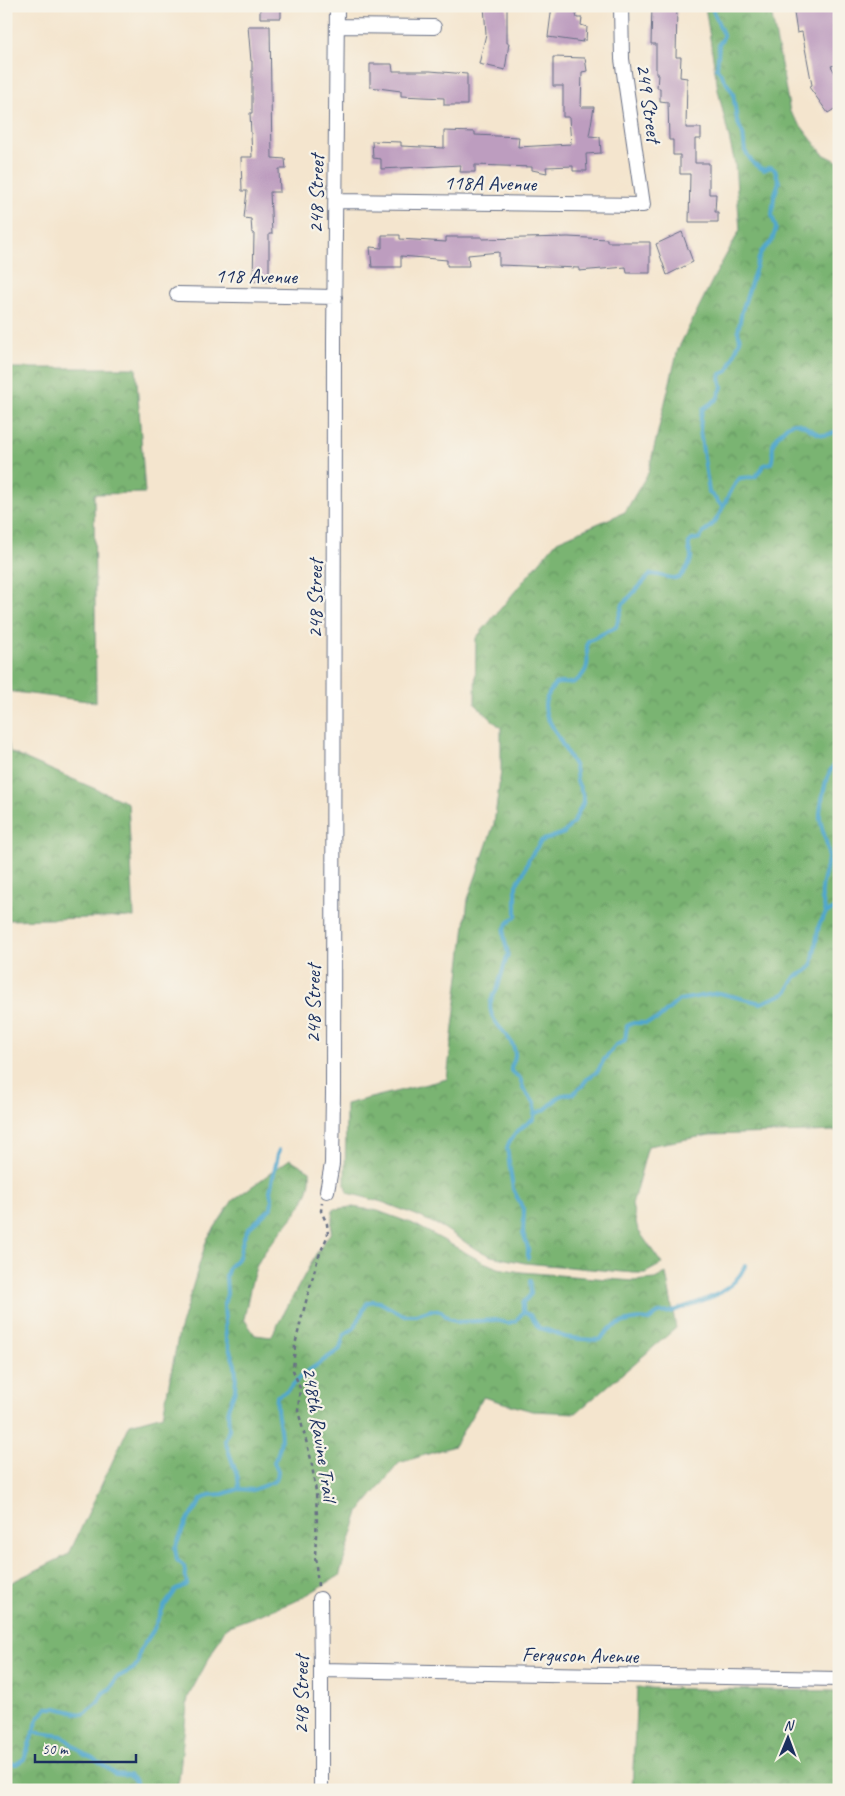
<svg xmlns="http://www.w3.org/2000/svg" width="845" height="1796" font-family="Caveat,sans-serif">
	<defs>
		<pattern id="forest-crowns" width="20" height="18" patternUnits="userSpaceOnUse" patternTransform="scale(1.25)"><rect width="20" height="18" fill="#7ab472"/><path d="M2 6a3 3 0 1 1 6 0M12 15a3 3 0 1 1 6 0" fill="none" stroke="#639361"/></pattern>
	</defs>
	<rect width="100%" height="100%" fill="#f7f3e8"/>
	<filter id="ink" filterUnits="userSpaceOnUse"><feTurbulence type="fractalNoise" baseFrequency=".02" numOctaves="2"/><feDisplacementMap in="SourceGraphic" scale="10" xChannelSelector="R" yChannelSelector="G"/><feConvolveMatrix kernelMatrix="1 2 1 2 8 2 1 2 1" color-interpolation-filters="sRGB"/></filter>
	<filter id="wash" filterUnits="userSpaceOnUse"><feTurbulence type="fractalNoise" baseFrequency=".0096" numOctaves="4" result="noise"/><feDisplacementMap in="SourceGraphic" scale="20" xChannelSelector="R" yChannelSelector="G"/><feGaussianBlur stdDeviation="1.12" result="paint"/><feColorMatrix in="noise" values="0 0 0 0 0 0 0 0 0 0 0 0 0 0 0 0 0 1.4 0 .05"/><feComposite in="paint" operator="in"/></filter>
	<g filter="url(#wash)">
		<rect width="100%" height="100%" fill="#f4e5ce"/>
		<path fill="url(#forest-crowns)" stroke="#4a7268" d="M705 6H770L790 112 823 154 839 162V1131L710 1135 648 1146 632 1205 638 1230 662 1264 645 1273H634L525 1263 491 1256 474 1248 442 1227 416 1215 382 1202 348 1193 345 1185 346 1104 447 1079 468 899 494 824 501 771V728L475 704 476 638 557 541 625 512 648 473 678 349 714 277 740 230 735 164 718 90Z
			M6 368H136L145 493 94 494 96 702 6 691Z
			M6 730 10 752 128 803 134 917 6 920Z
			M290 1159 310 1171C314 1207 273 1233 258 1263 252 1274 247 1305 244 1319L255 1335 271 1337 316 1254 331 1232 333 1209 353 1207 378 1211 416 1225 479 1260 498 1268 521 1272 633 1281 655 1279 666 1273 676 1328 576 1413 532 1411 483 1397 454 1446 399 1463 359 1512 339 1576 296 1601 226 1627 188 1697 179 1779 176 1790H6V1585L69 1554 130 1424 163 1415 179 1332 207 1239 233 1200Z
			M637 1688 839 1691V1790H632Z"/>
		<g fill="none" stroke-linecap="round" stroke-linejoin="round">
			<path stroke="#51a7cd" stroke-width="4" d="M714 6 713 11 723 34V38L719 44 717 68 733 93 737 121 743 134 745 151 752 162 764 170 771 167 775 170 779 182 774 197 772 215 776 228 772 241 761 252 742 311 738 331 740 340 728 371 721 374 720 379 722 387 717 399 703 409 701 416 700 431 709 492 722 506
				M826 913C825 908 823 903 822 898 820 884 828 869 828 855 829 845 821 829 820 818 819 812 825 782 828 776 830 770 836 763 839 755
				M536 1113C540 1112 545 1110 548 1107 559 1098 557 1094 573 1094L582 1086 587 1079 598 1071 603 1061 615 1046 625 1040 627 1026 633 1023H646L658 1019 679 1000 719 993 761 1003 786 993 795 977 807 971 812 965 819 925 826 913 839 907
				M528 1258V1248L523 1233 524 1211 513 1189 507 1148C510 1135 524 1125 534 1119L535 1104 524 1090 520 1078 511 1071C510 1065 515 1062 515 1056 516 1038 494 1028 491 1012 488 1000 494 997 498 987 501 976 504 965 508 954 504 934 498 930 516 916V885L523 874 529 859 541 841 564 833 574 821 583 803V795L577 781 575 767 547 717C542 701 547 697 555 684 561 682 566 684 571 683 578 682 586 672 587 665 589 658 585 652 588 641L616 627 623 604 651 574C661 575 670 579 679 578 684 572 692 564 691 556 690 551 688 549 689 543L692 540 700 538C704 530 712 527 716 520 725 506 728 491 740 478L755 477 764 465 771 463C774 457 772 451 773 444 775 439 781 432 785 428 799 414 809 434 824 435 828 435 835 432 839 430
				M523 1312 530 1315 539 1328C551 1330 554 1333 565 1337 569 1338 598 1341 601 1339 609 1324 633 1317 649 1320 652 1318 656 1314 659 1313 662 1312 666 1313 670 1312 697 1302 732 1296 745 1266
				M239 1489 238 1478 225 1441 229 1429 228 1409 235 1390 236 1375 235 1365 226 1339 224 1304 227 1294 226 1276 229 1267 239 1257 243 1240 248 1229 271 1208 272 1201 270 1191 279 1150
				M33 1732 62 1736 84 1754 94 1758 115 1774 129 1775 135 1781 140 1790
				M6 1764H16L24 1759 38 1719 47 1708H57L76 1713 84 1714 97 1704 103 1693 111 1688 116 1678 133 1669 138 1663 140 1650 153 1631 163 1608 176 1590 187 1584 184 1566 177 1560 175 1548 187 1520 195 1511 201 1500 209 1495 223 1494 239 1489 253 1490 273 1482 277 1477 278 1472 274 1462C289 1434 274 1422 277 1396L286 1392 301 1376 340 1349 344 1335 354 1328 367 1303 373 1301 379 1302 403 1315H416L431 1310 441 1311 448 1318 458 1322 496 1320 508 1323 516 1321 523 1312V1303L531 1294 530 1281"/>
		</g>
		<g id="blocks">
			<path fill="#bd9dbf" d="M260 6H281V18H260Z
				M484 6 507 7V43H509L505 70 479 64 486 34Z
				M552 6H574L577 18H582L581 25 587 27 586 40H582L583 42 548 37Z
				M652 6H677L676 57H681L680 77 687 78 686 128H701V139H695V163H709V194H716L715 212H718V222H689L690 174H680V155H673V140H669L668 102 660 101V88H657L658 74H656V44H651Z
				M793 6H834L839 24 835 26 839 38V64L831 66 839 80V106L828 113 809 87 812 85 802 32 797 33Z
				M248 26H270L272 158 285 159 286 169H279L280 192H270L272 234H269V282L253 281 254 233H252L251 219 244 218 247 191H242L241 157H252L250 113H252V61H251Z
				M553 57 585 58 587 71 582 72 581 107H594L589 136 600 137 601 153 586 154 587 171H573V166L546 167 547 173 532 170V167L475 165V172H460L461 165 381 169V159L373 158 372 141 401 142V146L444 148V131L475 132V135L519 137 518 147 571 144 569 117H563V86H553Z
				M370 64H392L393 71H430L467 74V105H444V98L401 96V91L370 87Z
				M682 232 693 262 667 275 656 244Z
				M382 235H400V239L446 242V237H482V239L568 237 607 239V242H650V273H627L626 267 579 271V268L499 265V252L468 255 469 266H447V260L401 256V267H372L370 247 382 248Z"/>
		</g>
	</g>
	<g filter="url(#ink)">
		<use href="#blocks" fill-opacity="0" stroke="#676f85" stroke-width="1"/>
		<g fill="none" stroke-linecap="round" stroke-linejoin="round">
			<g stroke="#676f85" stroke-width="16">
				<path id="street" d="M337 26 434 27
					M336 201 643 205 622 59 621 6
					M177 294 335 297
					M327 1191 332 1164 333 1093 334 340 337 6
					M320 1599 321 1670V1790
					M321 1670 839 1679"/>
			</g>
			<path stroke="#676f85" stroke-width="2.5" stroke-dasharray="4 4" stroke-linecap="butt" d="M318 1586 315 1556 317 1517 316 1492 311 1459 298 1411 300 1388 293 1370 295 1345 302 1316 318 1258 328 1235 327 1224 321 1211 322 1202"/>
			<use href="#street" stroke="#fff" stroke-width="14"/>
		</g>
	</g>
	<g text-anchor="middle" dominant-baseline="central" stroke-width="4.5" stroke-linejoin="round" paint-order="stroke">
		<g font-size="21" fill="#1b2f5e" stroke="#f7f3e8">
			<text transform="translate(649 103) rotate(82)">249 Street</text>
			<text transform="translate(490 183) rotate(1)">118A Avenue</text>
			<text transform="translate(316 194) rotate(-89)">248 Street</text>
			<text transform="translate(256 276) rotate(1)">118 Avenue</text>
			<text transform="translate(315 599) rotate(-90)">248 Street</text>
			<text transform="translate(313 1004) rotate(-90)">248 Street</text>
			<text transform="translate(320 1434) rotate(81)">248th Ravine Trail</text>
			<text transform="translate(580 1655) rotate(1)">Ferguson Avenue</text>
			<text transform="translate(301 1695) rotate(-90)">248 Street</text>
		</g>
	</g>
	<rect width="845" height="1796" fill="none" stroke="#f7f3e8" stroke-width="25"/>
	<g transform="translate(788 1738) rotate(1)" stroke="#f7f3e8" stroke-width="4" paint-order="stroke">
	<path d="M0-4L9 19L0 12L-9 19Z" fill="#1b2f5e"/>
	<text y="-8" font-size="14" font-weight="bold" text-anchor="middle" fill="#1b2f5e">N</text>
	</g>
	<path d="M35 1754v8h101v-8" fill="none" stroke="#1b2f5e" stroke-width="2.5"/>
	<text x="42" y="1754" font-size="15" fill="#1b2f5e" stroke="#f7f3e8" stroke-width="4" paint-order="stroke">50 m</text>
</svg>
